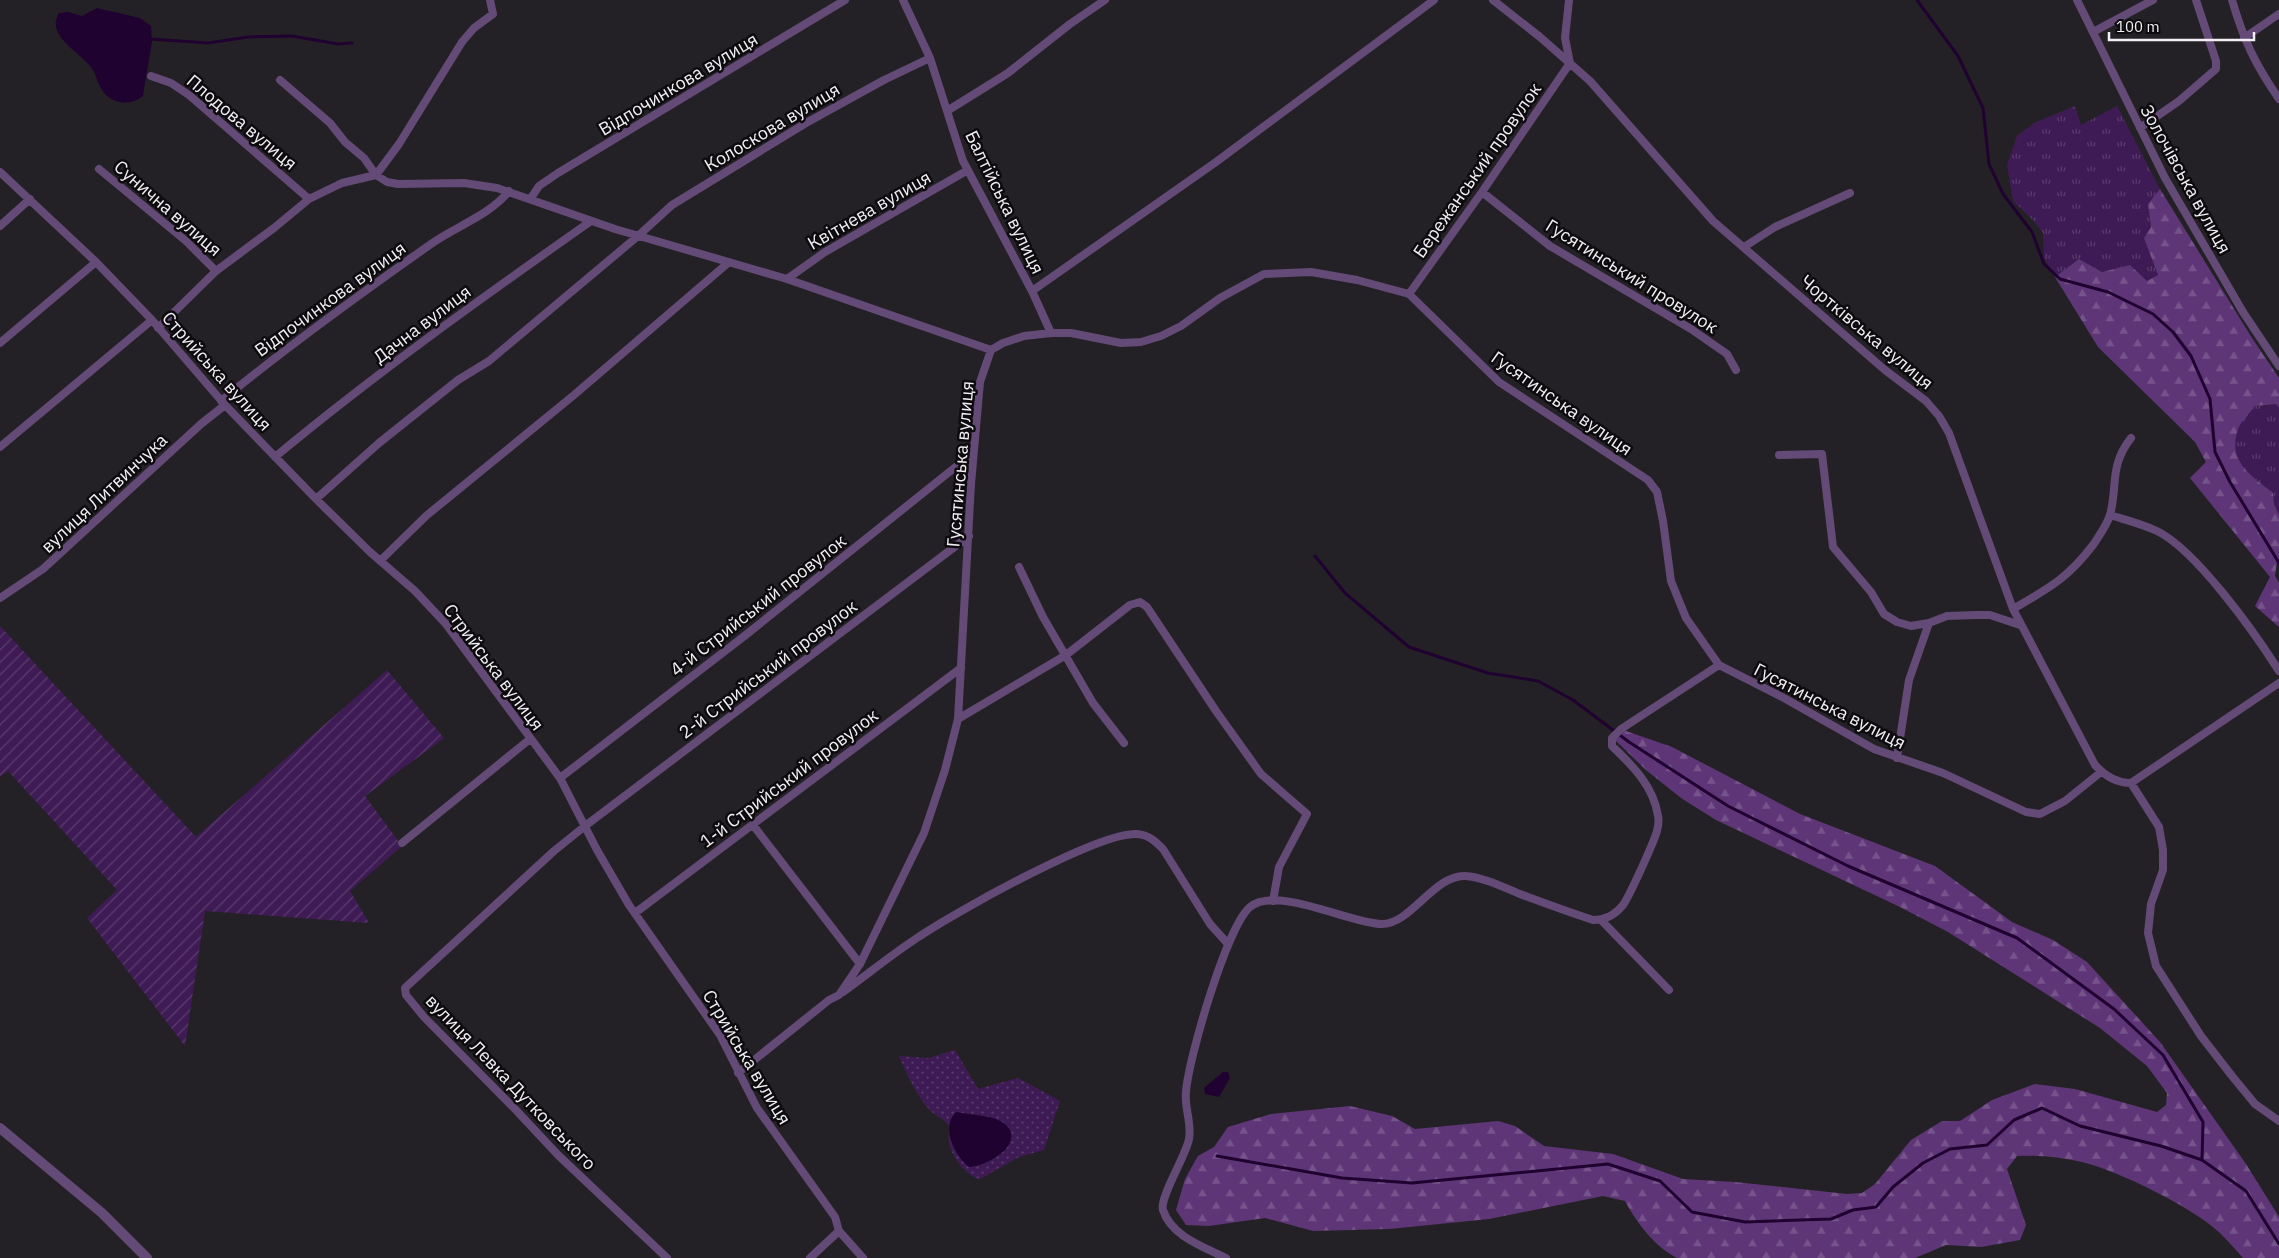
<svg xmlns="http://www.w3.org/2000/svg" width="2279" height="1258" font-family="'IBM Plex Sans',sans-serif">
	<defs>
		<pattern id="grass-tufts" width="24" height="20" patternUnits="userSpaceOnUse" patternTransform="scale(1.25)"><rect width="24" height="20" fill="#3f1b55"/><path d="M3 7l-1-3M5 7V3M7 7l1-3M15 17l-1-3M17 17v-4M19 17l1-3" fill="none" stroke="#5b3c6e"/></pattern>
		<pattern id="forest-firs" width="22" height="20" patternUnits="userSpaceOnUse" patternTransform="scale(1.25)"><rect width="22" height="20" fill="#5e3677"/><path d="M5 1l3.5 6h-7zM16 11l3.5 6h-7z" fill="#76538b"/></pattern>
		<pattern id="park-dots" width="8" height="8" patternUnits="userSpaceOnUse" patternTransform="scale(1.25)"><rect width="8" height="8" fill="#3f1b55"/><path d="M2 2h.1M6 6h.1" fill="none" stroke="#5b3c6e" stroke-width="1.8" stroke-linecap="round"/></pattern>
		<pattern id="garden-furrows" width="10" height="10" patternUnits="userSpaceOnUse" patternTransform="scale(1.25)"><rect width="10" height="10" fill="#3f1b55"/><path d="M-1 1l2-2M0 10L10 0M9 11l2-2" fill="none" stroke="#5b3c6e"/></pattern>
	</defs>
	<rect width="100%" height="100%" fill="#242126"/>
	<path fill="url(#grass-tufts)" d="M2075 106 2081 125 2117 106 2160 189 2148 204 2151 227 2144 238 2158 275 2147 281 2130 265 2102 272 2079 259 2055 277 2044 258 2043 233 2034 221 2013 201 2007 165 2017 136 2034 123Z
		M2276 404 2279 408V515L2274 504 2273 493C2251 475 2226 462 2238 428 2241 421 2250 413 2255 406Z"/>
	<path fill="url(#forest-firs)" d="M2160 189 2252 338 2279 378V408L2276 404 2255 406C2250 413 2241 421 2238 429 2227 462 2251 475 2273 493L2274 504 2279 515V561H2277L2275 576 2279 583V627L2255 606 2270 577 2190 478 2206 462 2195 442 2098 347 2055 277 2079 259 2102 272 2130 265 2147 281 2158 275 2144 238 2151 227 2148 204Z
		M1623 730 1672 747 1800 814 1935 866 2012 922 2053 940 2087 962 2160 1042 2246 1164 2279 1217V1258H2243C2236 1250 2228 1241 2220 1233 2192 1207 2119 1171 2082 1162 2060 1157 2039 1155 2017 1156L2007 1169 2026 1225 2020 1240 1981 1247 1946 1245 1915 1258H1677C1654 1246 1637 1223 1625 1201L1603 1196 1489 1219 1389 1229 1313 1231 1265 1218 1209 1226 1186 1225 1176 1210 1185 1179 1198 1156 1214 1147 1228 1127 1271 1114 1350 1106 1392 1116 1415 1129 1498 1121 1515 1126 1544 1146 1613 1154 1683 1179 1735 1182 1847 1194 1862 1193 1875 1184 1911 1140 1942 1121H1960L1992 1100 2035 1084 2075 1089 2157 1112 2166 1105 2167 1093 2147 1066 2100 1028 1948 932 1900 907 1716 820 1681 798 1646 770 1614 739Z"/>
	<path fill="url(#park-dots)" d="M955 1050 978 1089 1018 1078 1060 1101 1044 1150 1019 1157 980 1179C968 1178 953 1157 950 1147 948 1140 949 1132 949 1126 943 1117 934 1116 928 1108 915 1093 907 1074 899 1056L928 1058Z"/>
	<path fill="url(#garden-furrows)" d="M0 626 196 837 387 670 444 738 365 796 402 846 350 891 369 923 205 911 185 1046 87 918 117 890 8 771 0 777Z"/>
	<path fill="#200230" d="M97 8 140 18 151 26 152 42 144 89 143 96C130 107 111 104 102 90 97 82 96 73 90 66 79 52 45 35 59 13L68 12 82 16Z
		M1223 1072H1228L1230 1078 1219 1097 1205 1094 1204 1088Z
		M956 1112C971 1115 999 1115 1008 1127 1023 1147 984 1167 969 1167 955 1156 940 1128 956 1112Z"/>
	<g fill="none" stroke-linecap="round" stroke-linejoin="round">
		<path stroke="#200230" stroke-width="3" d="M1917 0 1958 56 1983 108 1989 164 2003 194 2032 232 2044 264 2060 279 2108 292 2153 314 2173 332 2191 356 2210 399 2215 452 2230 482 2279 563
			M150 39 208 43 248 37 292 36 338 44 352 43
			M1315 556 1345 593 1409 647 1488 673 1538 681 1573 700 1629 742 1728 806 1848 866 2017 938 2114 1009 2163 1055 2203 1122 2202 1160
			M1217 1156 1342 1178 1412 1183 1608 1164 1660 1181 1692 1212 1745 1222 1831 1219 1853 1210 1876 1207 1893 1187 1923 1163 1950 1149 1987 1145 2014 1120 2042 1108 2080 1126 2161 1146 2202 1160 2246 1191 2279 1244"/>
		<path stroke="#644a76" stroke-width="8" d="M903 0 930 58 963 161 1032 291 1051 333
			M1493 0 1540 37 1590 81 1713 221 1885 370 1926 401 1939 416 1949 433 2013 609 2095 765C2105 776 2116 783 2131 783L2279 683
			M2077 0 2165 178 2243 312 2279 366
			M2232 0C2244 41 2255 64 2279 99
			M2093 32 2153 0
			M2244 38 2279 14
			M151 76 171 83 189 95 309 199
			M280 80 330 123 345 142 364 158 376 175 387 182 398 184 464 183 497 188 615 229 787 279 991 350
			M947 111 1008 73 1070 24 1105 0
			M2140 128 2179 101 2216 69V61L2196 0
			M99 169 186 241 216 271
			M0 172 96 262 152 320 225 405 316 499 370 552 415 591 446 624 560 778 597 850 629 905 720 1035 757 1108 835 1217 839 1231 863 1258
			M1482 192 1550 246 1691 329 1727 354 1736 370
			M531 198 539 186 558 173 845 0
			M0 226 30 199
			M1744 247 1775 227 1850 193
			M787 279 825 252 968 170
			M1032 291 1216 162 1434 0
			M1409 294 1482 192 1570 63 1565 38 1569 0
			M158 328 216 271 274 228 309 199 342 183 376 175 399 144 462 42 474 28 493 14 490 0
			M0 343 96 262
			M221 401C289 345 360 294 431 244 456 226 489 216 509 191
			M0 447 152 320
			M1779 455 1822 454 1833 547 1871 592 1884 614 1897 622 1911 626 1929 623 1947 616 1976 615H1990L2020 625
			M275 457C376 373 483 297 591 221
			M316 499 379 443 458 380 489 361 638 236 672 205 806 123 884 80 930 58
			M2110 515C2126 520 2142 524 2157 531 2196 550 2255 633 2279 671
			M380 561 426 516 574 395 728 263
			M1019 567 1043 617 1093 703 1124 743
			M0 598 43 569 201 424 225 405
			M2013 609C2049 588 2067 579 2093 545 2099 536 2107 525 2110 515 2118 485 2109 466 2131 438
			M958 719 1066 655 1130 605 1140 602 1147 607 1216 711 1261 774 1307 814 1279 867 1273 901
			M1897 758 1909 680 1929 623
			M560 778 747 634 973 453
			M2131 783 2159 827 2163 850V870L2151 904 2148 933 2156 966 2201 1036 2232 1076 2255 1104 2279 1121
			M753 825 860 964
			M402 843 530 739
			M635 913 961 668
			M1601 920 1669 990
			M843 992C868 974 891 955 917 938 952 914 1100 831 1137 834 1149 835 1155 841 1163 849L1210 924 1228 944
			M738 1073 829 1000 839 995 860 964 924 833 945 770 958 719 971 484 980 382 991 350 1003 343 1024 336 1051 333H1071L1121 343 1141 342 1161 336 1181 326 1220 298 1264 274 1311 272 1357 280 1409 294 1499 382 1648 480 1657 492 1663 521 1671 581 1686 618 1719 665 1784 698 1874 749 1943 773 2026 812 2040 814 2065 801 2101 772
			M667 1258 558 1155 515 1109 424 1017 406 995 405 988 554 851 585 826 969 536
			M810 1258 839 1231
			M1226 1258C1204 1247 1171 1236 1163 1210 1159 1198 1186 1156 1189 1139 1192 1123 1184 1107 1186 1092 1188 1060 1227 926 1250 907 1277 885 1351 924 1382 924 1411 924 1434 875 1465 876 1483 877 1503 887 1520 894 1544 903 1569 912 1593 920 1606 920 1615 915 1623 905 1629 897 1654 842 1657 831 1658 827 1659 820 1658 816 1654 787 1633 766 1612 746V738L1621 729 1719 665"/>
		<path stroke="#644a76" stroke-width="10" d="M0 1128 102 1213 147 1258"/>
	</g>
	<g text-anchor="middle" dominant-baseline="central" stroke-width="5" stroke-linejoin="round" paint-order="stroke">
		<g font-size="18" fill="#f2f0f4" stroke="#0d0b0e">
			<text transform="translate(678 84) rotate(-31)">Відпочинкова вулиця</text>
			<text transform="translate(242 122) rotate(40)">Плодова вулиця</text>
			<text transform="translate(772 127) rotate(-31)">Колоскова вулиця</text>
			<text transform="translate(1477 170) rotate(-55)">Бережанський провулок</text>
			<text transform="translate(2186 179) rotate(61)">Золочівська вулиця</text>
			<text transform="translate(1005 202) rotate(64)">Балтійська вулиця</text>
			<text transform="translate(168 208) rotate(41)">Сунична вулиця</text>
			<text transform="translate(869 210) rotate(-30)">Квітнева вулиця</text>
			<text transform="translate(1632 276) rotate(32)">Гусятинський провулок</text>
			<text transform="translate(330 299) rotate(-36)">Відпочинкова вулиця</text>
			<text transform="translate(422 324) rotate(-37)">Дачна вулиця</text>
			<text transform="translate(1867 332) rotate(40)">Чортківська вулиця</text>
			<text transform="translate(217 371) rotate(48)">Стрийська вулиця</text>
			<text transform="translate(1562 403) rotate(35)">Гусятинська вулиця</text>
			<text transform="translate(960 464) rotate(-85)">Гусятинська вулиця</text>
			<text transform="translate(104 493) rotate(-43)">вулиця Литвинчука</text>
			<text transform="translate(758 605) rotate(-38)">4-й Стрийський провулок</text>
			<text transform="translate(494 667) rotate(53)">Стрийська вулиця</text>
			<text transform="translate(768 669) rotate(-37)">2-й Стрийський провулок</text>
			<text transform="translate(1830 706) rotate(27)">Гусятинська вулиця</text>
			<text transform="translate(789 778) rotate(-37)">1-й Стрийський провулок</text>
			<text transform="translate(747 1057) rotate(59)">Стрийська вулиця</text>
			<text transform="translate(511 1082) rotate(46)">вулиця Левка Дутковського</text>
		</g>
	</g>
	<path d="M2109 32v8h145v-8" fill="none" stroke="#f2f0f4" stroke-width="2.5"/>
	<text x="2116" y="32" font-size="15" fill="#f2f0f4" stroke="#0d0b0e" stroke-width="4" paint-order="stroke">100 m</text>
</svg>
